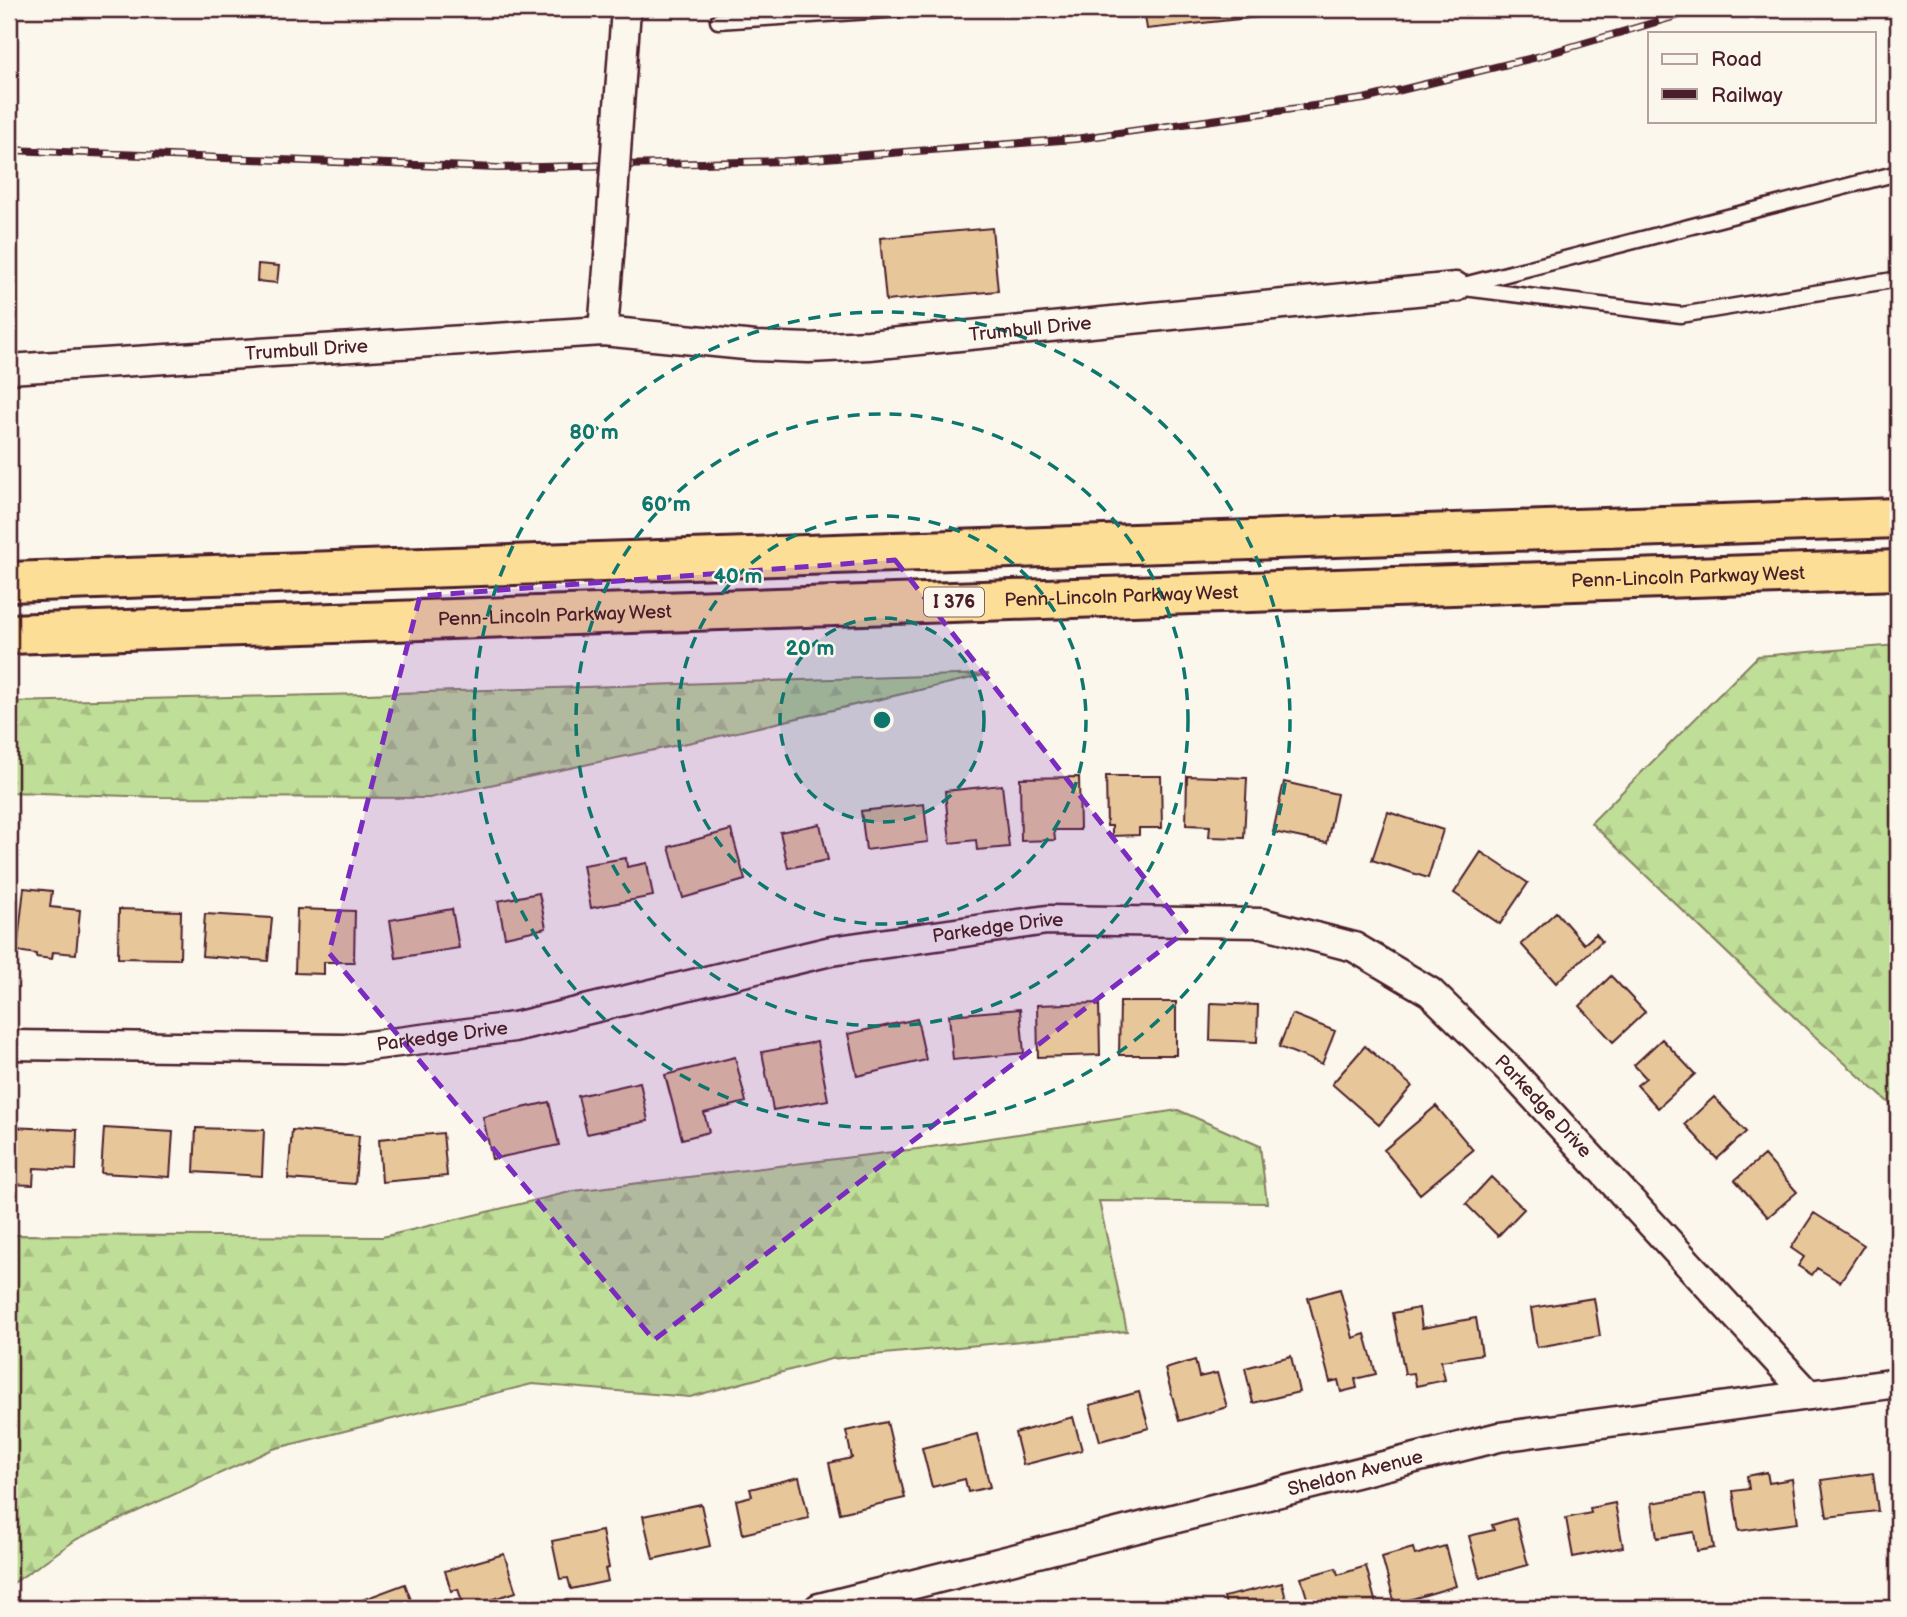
<svg xmlns="http://www.w3.org/2000/svg" width="1907" height="1617" font-family="'Balsamiq Sans',sans-serif">
	<defs>
		<pattern id="forest-firs" width="22" height="20" patternUnits="userSpaceOnUse" patternTransform="scale(1.75)"><rect width="22" height="20" fill="#bfde97"/><path d="M5 1l3.5 6h-7zM16 11l3.5 6h-7z" fill="#a6be82"/></pattern>
	</defs>
	<rect width="100%" height="100%" fill="#fbf7ec"/>
	<filter id="ink" filterUnits="userSpaceOnUse"><feTurbulence type="fractalNoise" baseFrequency=".0143" numOctaves="2"/><feDisplacementMap in="SourceGraphic" scale="14" xChannelSelector="R" yChannelSelector="G"/><feConvolveMatrix kernelMatrix="1 2 1 2 8 2 1 2 1" color-interpolation-filters="sRGB"/></filter>
	<g filter="url(#ink)">
		<path fill="url(#forest-firs)" stroke="#847e61" stroke-width="2" d="M1898 645V1111L1810 1032 1591 823 1758 656Z
			M989 674 711 738 429 798 159 797 9 792V702L365 694Z
			M1178 1110 1260 1146 1267 1203 1099 1201 1127 1331 831 1359 690 1397 532 1384 273 1449 77 1539 9 1586V1235L382 1237 574 1191 917 1149Z"/>
		<path fill="#e7c79a" stroke="#4a1f2b" stroke-width="2" d="M1144 9H1332L1147 29Z
			M992 228 998 291 886 301 880 238Z
			M258 264 279 266 277 283 257 281Z
			M1106 776H1161L1162 828H1139V835L1112 836V826H1107Z
			M1187 776 1247 778 1244 838 1209 837 1210 826 1186 825Z
			M1079 777 1080 830H1054L1055 840 1021 841 1020 778Z
			M1284 782 1337 794 1327 843 1273 832Z
			M1002 785 1009 847 977 850 976 840 950 843 945 791Z
			M924 804 928 842 866 850 861 811Z
			M1388 812 1443 830 1428 878 1372 860Z
			M820 824 828 860 788 868 780 832Z
			M731 830 745 880 683 898 669 847Z
			M1481 852 1528 883 1500 924 1454 893Z
			M626 858 627 867 647 863 653 896 591 908 583 865Z
			M24 888 52 891 50 907 80 910 76 954 53 952 52 959 36 957V954L17 951Z
			M539 893 546 928 505 937 498 901Z
			M119 909 181 911 180 959 118 958Z
			M297 909 355 911 354 962H324V974L295 973Z
			M452 909 459 948 396 958 390 920Z
			M1556 912 1584 944 1596 934 1602 941 1556 983 1521 944Z
			M205 914 272 918 268 961 202 956Z
			M1611 976 1645 1012 1613 1042 1580 1006Z
			M1120 1002H1176V1055H1119Z
			M1099 1003 1100 1055 1038 1057 1037 1005Z
			M1211 1003 1258 1005 1257 1042 1210 1040Z
			M1020 1009 1024 1053 953 1060 949 1015Z
			M1292 1014 1335 1031 1322 1064 1279 1047Z
			M917 1019 926 1060 857 1076 848 1034Z
			M1662 1039 1695 1074 1658 1108 1637 1085 1646 1078 1634 1065Z
			M817 1042 828 1100 773 1110 762 1052Z
			M1365 1046 1412 1086 1379 1125 1332 1084Z
			M735 1057 746 1102 704 1113 709 1132 682 1139 665 1075Z
			M640 1082 648 1121 587 1134 578 1096Z
			M1714 1097 1746 1132 1717 1159 1685 1124Z
			M549 1102 559 1145 492 1159 483 1117Z
			M1436 1106 1473 1150 1420 1194 1384 1150Z
			M9 1127 77 1130 76 1170 34 1168 33 1185 9 1184Z
			M104 1128 173 1132 170 1177 101 1173Z
			M196 1128 264 1130 262 1176 194 1172Z
			M292 1130 359 1136 355 1184 288 1179Z
			M443 1133 447 1176 382 1182 379 1139Z
			M1764 1155 1797 1192 1768 1217 1735 1180Z
			M1491 1177 1524 1209 1498 1236 1466 1204Z
			M1814 1213 1864 1245 1840 1282 1817 1268 1812 1275 1798 1266 1804 1257 1791 1248Z
			M1892 1252H1898V1292H1893Z
			M1340 1289 1353 1338 1365 1334 1376 1374 1355 1379 1357 1388 1341 1392 1338 1380 1330 1382 1308 1298Z
			M1594 1298 1600 1336 1537 1347 1531 1308Z
			M1419 1308 1422 1328 1476 1318 1482 1354 1441 1361 1445 1380 1416 1386 1414 1373 1405 1374 1393 1313Z
			M1291 1356 1299 1392 1253 1403 1245 1368Z
			M1195 1360 1199 1377 1217 1373 1227 1407 1179 1421 1165 1369Z
			M1139 1392 1149 1428 1100 1441 1090 1405Z
			M1073 1417 1082 1450 1023 1465 1015 1433Z
			M887 1422 905 1498 840 1513 829 1463 852 1458 846 1431Z
			M977 1434 990 1487 968 1492 965 1479 932 1487 922 1448Z
			M1767 1472 1769 1483 1792 1479 1798 1523 1739 1531 1733 1491 1749 1489 1747 1476Z
			M1873 1473 1878 1511 1827 1517 1821 1480Z
			M799 1477 809 1518 743 1534 736 1500 752 1496 750 1489Z
			M1705 1494 1714 1548 1697 1551 1694 1532 1657 1538 1652 1503Z
			M1615 1503 1623 1547 1573 1557 1566 1518 1591 1513 1590 1508Z
			M701 1504 710 1546 653 1559 643 1516Z
			M1516 1518 1528 1565 1480 1578 1469 1536 1494 1530 1492 1525Z
			M602 1531 609 1568 605 1569 608 1581 571 1589 568 1578 560 1579 552 1541Z
			M1445 1546 1456 1586 1395 1604 1382 1557 1413 1548 1415 1555Z
			M504 1554 516 1592 464 1608 458 1589 451 1591 445 1571Z
			M1366 1566 1377 1608H1310L1301 1578 1336 1568 1338 1575Z
			M1282 1583 1288 1608H1227L1224 1597Z
			M405 1584 414 1608H353L351 1604Z"/>
		<g fill="none" stroke-linecap="round" stroke-linejoin="round">
			<g stroke="#4a1f2b" stroke-width="19">
				<path id="service" d="M718 21 901 9
					M1898 173 1456 287 1681 315 1893 280 1898 281"/>
			</g>
			<g stroke="#4a1f2b" stroke-width="33">
				<g id="minor">
					<path d="M619 106 626 9"/>
					<path d="M603 331 610 244"/>
					<path id="s1" d="M9 369 603 331 755 346 809 348 869 345 1456 287"/>
					<path id="s2" d="M9 1045 345 1049 514 1027 831 951 1047 920 1262 923 1354 947 1430 992 1510 1070 1809 1395"/>
					<path id="s3" d="M819 1608 1499 1437 1898 1383"/>
				</g>
			</g>
			<g stroke="#4a1f2b" stroke-width="44">
				<g id="motorway">
					<path d="M9 582 1898 518"/>
					<path id="s4" d="M9 634 1898 570"/>
				</g>
			</g>
			<use href="#service" stroke="#fbf7ec" stroke-width="14"/>
			<use href="#minor" stroke="#fbf7ec" stroke-width="28"/>
			<use href="#motorway" stroke="#fcde96" stroke-width="38"/>
			<g stroke="#4a1f2b" stroke-width="8">
				<path id="rail" d="M9 150 498 168 785 161 1075 139 1364 99 1537 57 1700 9"/>
			</g>
			<use href="#rail" stroke="#fbf7ec" stroke-width="5" stroke-dasharray="16" stroke-linecap="butt"/>
			<g stroke="#4a1f2b" stroke-width="33" stroke-linecap="butt">
				<path id="minor-bridge" d="M610 244 619 106"/>
			</g>
			<use href="#minor-bridge" stroke="#fbf7ec" stroke-width="28"/>
		</g>
	</g>
	<path fill="#7b2cbf" fill-opacity="0.2" stroke="#7b2cbf" stroke-width="5" stroke-dasharray="14 9" stroke-linejoin="round" d="M895 560 1186 931 654 1340 329 953 420 596Z"/>
	<circle cx="882" cy="720" r="102" fill="#0f766e" fill-opacity=".12"/>
	<g fill="none" stroke="#0f766e" stroke-width="3.5" stroke-dasharray="12 9">
		<circle cx="882" cy="720" r="102"/>
		<circle cx="882" cy="720" r="204"/>
		<circle cx="882" cy="720" r="306"/>
		<circle cx="882" cy="720" r="408"/>
	</g>
	<g text-anchor="middle" dominant-baseline="central" stroke-width="5" stroke-linejoin="round" paint-order="stroke">
		<rect fill="#fbf7ec" stroke="#7f6065" stroke-width="2" x="924" y="587.5" width="60" height="29" rx="5"/>
		<g font-size="18" font-weight="bold" fill="#4a1f2b">
			<text x="954" y="602">I 376</text>
		</g>
		<g font-size="19" fill="#4a1f2b" stroke="#fbf7ec">
			<text stroke="none"><textPath href="#s1" startOffset="1024">Trumbull Drive</textPath></text>
			<text stroke="none"><textPath href="#s1" startOffset="298">Trumbull Drive</textPath></text>
			<text stroke="none"><textPath href="#s4" startOffset="1680">Penn-Lincoln Parkway West</textPath></text>
			<text stroke="none"><textPath href="#s4" startOffset="1113">Penn-Lincoln Parkway West</textPath></text>
			<text stroke="none"><textPath href="#s4" startOffset="546">Penn-Lincoln Parkway West</textPath></text>
			<text stroke="none"><textPath href="#s2" startOffset="1001">Parkedge Drive</textPath></text>
			<text stroke="none"><textPath href="#s2" startOffset="434">Parkedge Drive</textPath></text>
			<text stroke="none"><textPath href="#s2" startOffset="1610">Parkedge Drive</textPath></text>
			<text stroke="none"><textPath href="#s3" startOffset="553">Sheldon Avenue</textPath></text>
		</g>
	</g>
	<circle cx="882" cy="720" r="10" fill="#0f766e" stroke="#fbf7ec" stroke-width="3.5"/>
	<g font-size="21" text-anchor="middle" font-weight="bold" fill="#0f766e" stroke="#fbf7ec" stroke-width="5" stroke-linejoin="round" paint-order="stroke">
		<text x="594" y="439">80 m</text>
		<text x="666" y="511">60 m</text>
		<text x="738" y="583">40 m</text>
		<text x="810" y="655">20 m</text>
	</g>
	<rect width="1907" height="1617" fill="none" stroke="#fbf7ec" stroke-width="35"/>
	<rect x="18" y="18" width="1872" height="1582" fill="none" stroke="#4a1f2b" stroke-width="2.5" filter="url(#ink)"/>
	<rect x="1648" y="32" width="228" height="91" fill="#fbf7ec" stroke="#b4a19f" stroke-width="2"/>
	<rect x="1662" y="54" width="35" height="10" fill="#fbf7ec" stroke="#b4a19f" stroke-width="2"/>
	<text x="1711" y="66" font-size="21" fill="#4a1f2b">Road</text>
	<rect x="1662" y="89" width="35" height="10" fill="#4a1f2b" stroke="#b4a19f" stroke-width="2"/>
	<text x="1711" y="102" font-size="21" fill="#4a1f2b">Railway</text>
</svg>
